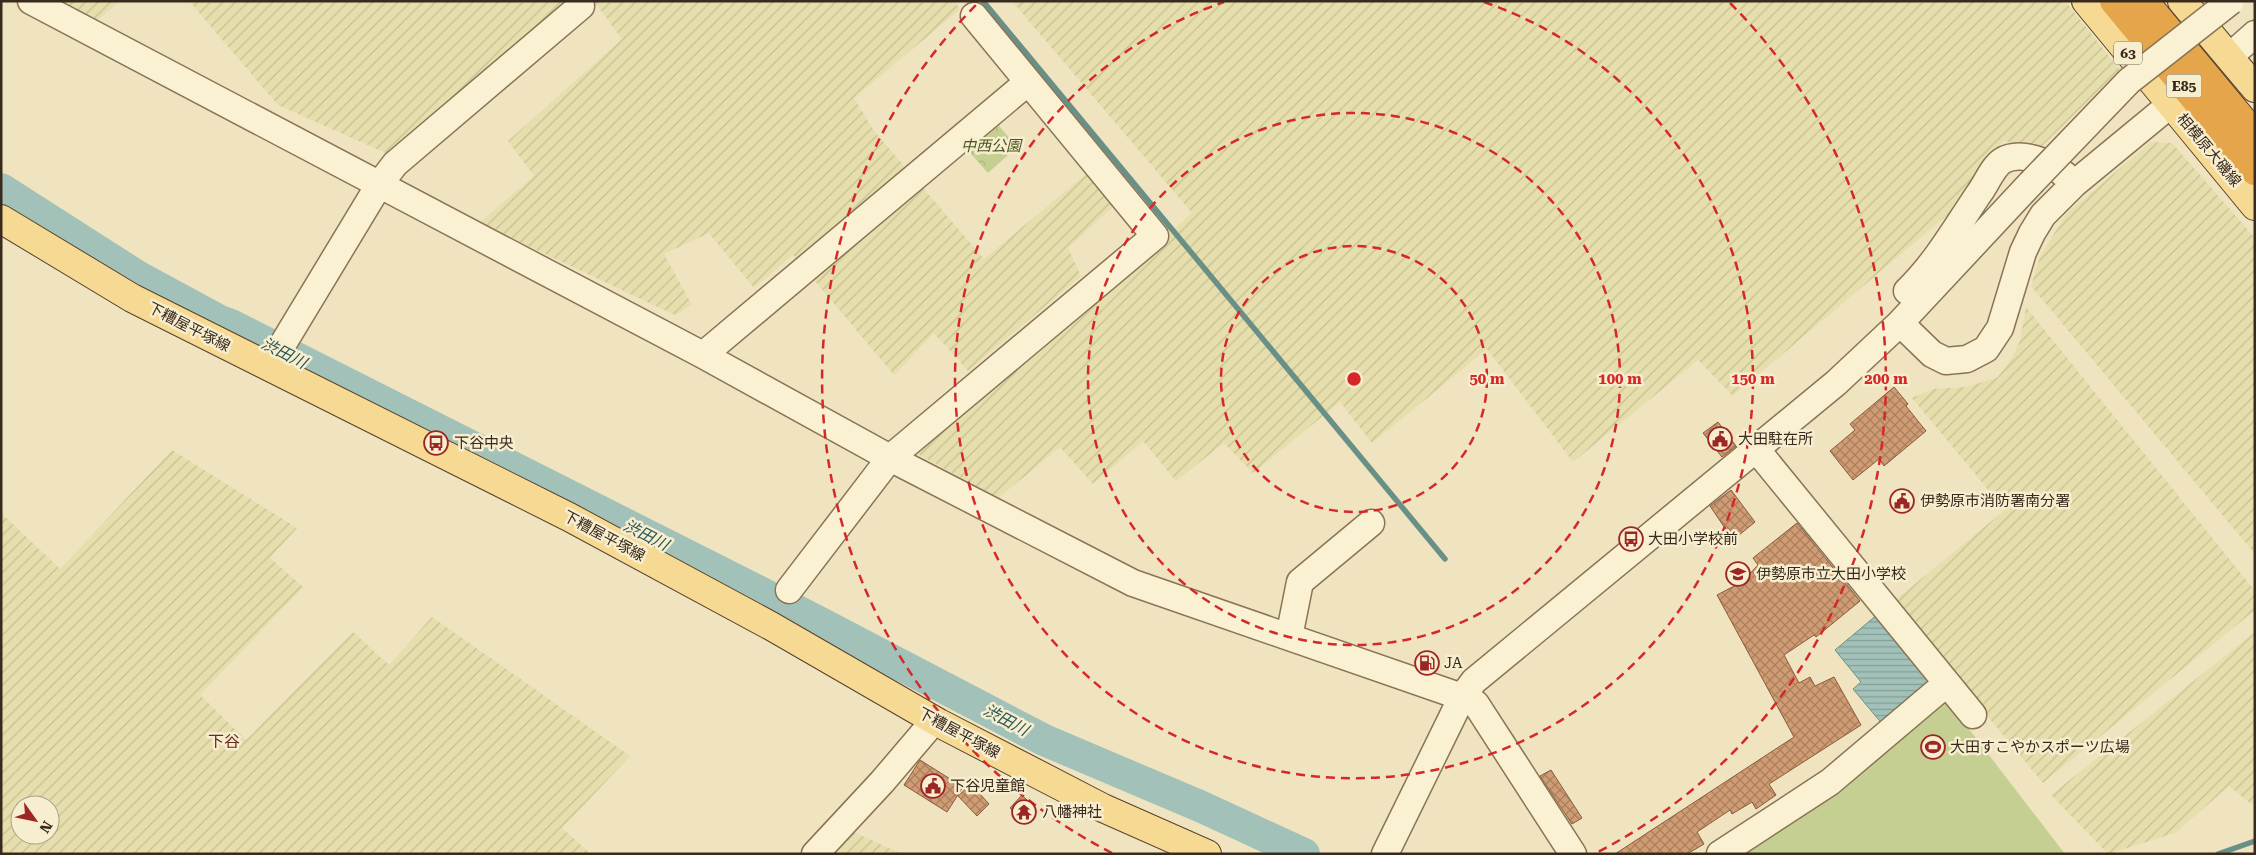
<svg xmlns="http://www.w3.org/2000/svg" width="2256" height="855" font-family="'Roboto Serif','Noto Sans JP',serif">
	<defs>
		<pattern id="farmland-furrows" width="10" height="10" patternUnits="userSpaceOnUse" patternTransform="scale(1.25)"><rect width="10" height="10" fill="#e6deac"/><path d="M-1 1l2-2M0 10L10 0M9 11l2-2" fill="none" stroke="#c6bf93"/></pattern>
		<pattern id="park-crowns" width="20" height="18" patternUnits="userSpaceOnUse" patternTransform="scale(1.25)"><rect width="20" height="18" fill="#c6cf92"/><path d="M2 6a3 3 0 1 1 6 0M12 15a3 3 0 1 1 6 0" fill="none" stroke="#abb27d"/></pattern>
		<pattern id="water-rules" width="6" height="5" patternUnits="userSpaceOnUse" patternTransform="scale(1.25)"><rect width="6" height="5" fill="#a2c2b9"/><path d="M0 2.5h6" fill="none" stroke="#859e96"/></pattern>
		<pattern id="building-cross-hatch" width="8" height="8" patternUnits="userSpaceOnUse" patternTransform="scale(1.25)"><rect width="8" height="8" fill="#d09c73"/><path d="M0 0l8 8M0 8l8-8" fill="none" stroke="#aa7f5e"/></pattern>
	</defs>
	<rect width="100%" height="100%" fill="#f0e3bf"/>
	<path fill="url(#farmland-furrows)" fill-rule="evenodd" d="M54 1H120L94 23Z
		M189 1H591L397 158 278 105Z
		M594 1H954L960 9 854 98 874 131 984 259 1091 170 1117 203 1068 248 1081 276 968 371 934 333 894 375 793 255 754 288 709 233 664 254 692 305 675 315 479 223 534 176 508 141 622 39Z
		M1012 1H2065L2120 70 2041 147 2003 141 1989 158 1965 200 1733 396 1698 360 1573 462 1487 349 1372 443 1340 402 1253 473 1224 443 1176 481 1143 441 1093 484 1060 447 998 498 907 448 1158 244 1192 213Z
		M2151 142 2172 143 2255 238V554L2031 286 2040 257 2066 214Z
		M2026 307 2255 591V610L2043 783 1893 602 2005 510 1912 398 1933 389 1966 387 1998 377 2012 358 2020 341Z
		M172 450 297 528 270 558 303 587 200 695 246 740 353 632 389 665 432 617 630 756 562 828 591 854H1V513L60 569ZM20 805H50V835H20Z
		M2255 632V803L2251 804 2229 786 2175 833 2108 854 2051 795Z
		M849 830 902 854H827Z"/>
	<path fill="url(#park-crowns)" d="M994 120 1017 147 988 173 964 146Z"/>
	<path fill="#c6cf92" d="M1942 694 2065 854H1735Z"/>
	<path fill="url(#water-rules)" stroke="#699087" d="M1878 614 1936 682 1884 726 1853 689 1861 682 1835 650Z"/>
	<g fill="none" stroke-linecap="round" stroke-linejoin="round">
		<path stroke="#699087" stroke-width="5.5" d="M983 1 1445 559
			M2218 854 2255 841"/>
		<path stroke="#a2c2b9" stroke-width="32" d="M1 189 137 276 220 321 231 325 809 617 1044 740 1202 807 1304 854"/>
	</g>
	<path fill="url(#building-cross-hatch)" stroke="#8a5c3b" d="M1894 387 1908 404 1906 406 1926 431 1884 466 1879 459 1853 480 1830 451 1855 430 1850 424Z
		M1718 422 1736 446 1722 457 1703 433Z
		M1731 490 1755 522 1733 540 1710 506Z
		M1797 523 1860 601 1816 637 1814 635 1784 655 1799 683 1810 677 1815 686 1834 677 1861 725 1769 784 1776 795 1756 809 1752 802 1732 814 1730 810 1697 832 1704 844 1687 854H1615L1794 737 1717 595 1742 582 1758 565 1753 558Z
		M920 760 963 787 947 812 904 785Z
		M1551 770 1582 818 1572 824 1540 776Z
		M971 784 989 804 977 816 958 796Z
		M1022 795 1033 806 1021 819 1010 808Z"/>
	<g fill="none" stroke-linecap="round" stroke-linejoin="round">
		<g stroke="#8a7356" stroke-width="29">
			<path id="minor" d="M31 1 703 355 890 458 1133 583 1462 697 1476 704 1573 854
				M2229 57 2255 34
				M1907 291C1936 263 1957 226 1980 192 1986 184 1993 167 2002 161 2020 150 2051 162 2065 175
				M1900 323 1932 354 1946 361 1967 359 1986 349 2000 328 2023 252 2032 233 2043 215 2074 184 2171 104
				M703 355 1028 82
				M269 367 379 185 395 164 581 6
				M1756 449 1973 715
				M789 590 890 458 1155 236 974 16
				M1289 637 1300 582 1371 523
				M815 854 882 782 934 721
				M1385 854 1462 697 1474 681 1836 383 1900 323 2031 183
				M1720 854 1830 782 1947 683"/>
		</g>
		<g stroke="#57412b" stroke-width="30">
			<path id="major" d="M2086 1 2255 206
				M2182 1 2255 88
				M1 219 132 298 569 517 771 626 939 723 1103 808 1207 854"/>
		</g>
		<g stroke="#57412b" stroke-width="30">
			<path id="highway" d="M2114 1 2255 171
				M2144 1 2255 135"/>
		</g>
		<use href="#minor" stroke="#faf0d2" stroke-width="26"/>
		<use href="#major" stroke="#f6da94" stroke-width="28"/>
		<use href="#highway" stroke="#e5a54a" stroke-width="28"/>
		<g stroke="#8a7356" stroke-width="29" stroke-linecap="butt">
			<path id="minor-bridge" d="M2031 183 2129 81 2231 1"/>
		</g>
		<use href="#minor-bridge" stroke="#faf0d2" stroke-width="26"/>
	</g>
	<g fill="none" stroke="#d62828" stroke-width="2.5" stroke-dasharray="9 6">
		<circle cx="1354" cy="379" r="133"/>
		<circle cx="1354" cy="379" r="266"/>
		<path d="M1484 2A399 399 0 1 1 1224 2"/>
		<path d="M1112 853A532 532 0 0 1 978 3M1730 3A532 532 0 0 1 1596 853"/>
	</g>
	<defs>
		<g id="civic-ring" transform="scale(1.25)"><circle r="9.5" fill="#f7edcf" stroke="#9c2623" stroke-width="1.5"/><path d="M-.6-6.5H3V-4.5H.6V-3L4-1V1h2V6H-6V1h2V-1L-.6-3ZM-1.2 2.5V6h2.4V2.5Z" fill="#9c2623"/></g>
		<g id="bus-ring" transform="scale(1.25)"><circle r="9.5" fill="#f7edcf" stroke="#9c2623" stroke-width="1.5"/><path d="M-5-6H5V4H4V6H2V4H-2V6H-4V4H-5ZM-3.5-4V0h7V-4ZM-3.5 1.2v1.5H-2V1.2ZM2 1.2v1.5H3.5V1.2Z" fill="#9c2623"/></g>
		<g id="school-ring" transform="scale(1.25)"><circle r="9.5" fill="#f7edcf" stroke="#9c2623" stroke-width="1.5"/><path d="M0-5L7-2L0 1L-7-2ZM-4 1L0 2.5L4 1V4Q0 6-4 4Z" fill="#9c2623"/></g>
		<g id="fuel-ring" transform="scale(1.25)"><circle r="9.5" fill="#f7edcf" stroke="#9c2623" stroke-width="1.5"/><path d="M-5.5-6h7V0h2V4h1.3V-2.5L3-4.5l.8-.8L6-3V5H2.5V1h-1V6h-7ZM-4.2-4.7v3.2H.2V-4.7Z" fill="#9c2623"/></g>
		<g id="stadium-ring" transform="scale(1.25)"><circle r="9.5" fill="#f7edcf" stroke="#9c2623" stroke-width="1.5"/><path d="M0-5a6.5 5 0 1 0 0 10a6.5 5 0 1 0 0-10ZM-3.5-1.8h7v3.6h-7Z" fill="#9c2623"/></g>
		<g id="temple-ring" transform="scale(1.25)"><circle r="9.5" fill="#f7edcf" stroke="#9c2623" stroke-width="1.5"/><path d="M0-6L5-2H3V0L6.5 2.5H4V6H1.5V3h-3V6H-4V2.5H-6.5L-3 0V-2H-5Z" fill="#9c2623"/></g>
	</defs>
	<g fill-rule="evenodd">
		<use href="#civic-ring" x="1720" y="439"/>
		<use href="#bus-ring" x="436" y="443"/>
		<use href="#civic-ring" x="1902" y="501"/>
		<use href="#bus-ring" x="1631" y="539"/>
		<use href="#school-ring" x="1738" y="574"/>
		<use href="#fuel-ring" x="1427" y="663"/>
		<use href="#stadium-ring" x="1933" y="747"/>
		<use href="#civic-ring" x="933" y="786"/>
		<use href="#temple-ring" x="1024" y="812"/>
	</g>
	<g text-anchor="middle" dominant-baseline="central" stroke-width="5" stroke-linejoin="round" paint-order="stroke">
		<g fill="#f7edcf" stroke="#716452" stroke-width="1">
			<rect x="2114" y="41.5" width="28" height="23" rx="4"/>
			<rect x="2166.5" y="74.5" width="35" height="23" rx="4"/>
		</g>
		<g font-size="14" font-weight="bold" fill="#382a1c">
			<text x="2128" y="53">63</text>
			<text x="2184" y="86">E85</text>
		</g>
		<g font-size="15" font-style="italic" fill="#475621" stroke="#f7edcf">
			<text x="991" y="146">中西公園</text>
		</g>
		<g font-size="15" fill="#382a1c" stroke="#f7edcf">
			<text transform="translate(2209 150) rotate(50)">相模原大磯線</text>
			<text transform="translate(189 327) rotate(27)">下糟屋平塚線</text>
			<text transform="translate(604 536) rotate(28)">下糟屋平塚線</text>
			<text transform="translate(959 733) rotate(28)">下糟屋平塚線</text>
		</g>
		<g font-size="15" fill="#382a1c" stroke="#f7edcf" text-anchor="start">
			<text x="1738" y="439">大田駐在所</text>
			<text x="454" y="443">下谷中央</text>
			<text x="1920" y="501">伊勢原市消防署南分署</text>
			<text x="1648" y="539">大田小学校前</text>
			<text x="1756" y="574">伊勢原市立大田小学校</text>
			<text x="1444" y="663">JA</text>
			<text x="1950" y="747">大田すこやかスポーツ広場</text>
			<text x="950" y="786">下谷児童館</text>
			<text x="1042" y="812">八幡神社</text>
		</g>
		<g font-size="16" font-style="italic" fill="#2a5957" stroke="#f7edcf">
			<text transform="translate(284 353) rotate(27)">渋田川</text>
			<text transform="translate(646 535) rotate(27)">渋田川</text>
			<text transform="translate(1006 720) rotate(28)">渋田川</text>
		</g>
		<g font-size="16" fill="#672b19" stroke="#f7edcf">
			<text x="224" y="741">下谷</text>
		</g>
	</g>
	<circle cx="1354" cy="379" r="8" fill="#d62828" stroke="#f7edcf" stroke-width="2.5"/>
	<g font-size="15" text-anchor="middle" font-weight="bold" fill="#d62828" stroke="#f7edcf" stroke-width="5" stroke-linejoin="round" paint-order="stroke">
		<text x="1487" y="384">50 m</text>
		<text x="1620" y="384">100 m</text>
		<text x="1753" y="384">150 m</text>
		<text x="1886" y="384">200 m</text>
	</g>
	<rect width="2256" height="855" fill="none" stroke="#382a1c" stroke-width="5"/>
	<g transform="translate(35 820) rotate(123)"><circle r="24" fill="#f7edcf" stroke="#ab9f87"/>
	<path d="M0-4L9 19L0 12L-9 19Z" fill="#9c2623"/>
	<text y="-8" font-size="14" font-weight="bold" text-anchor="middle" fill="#382a1c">N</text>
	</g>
</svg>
